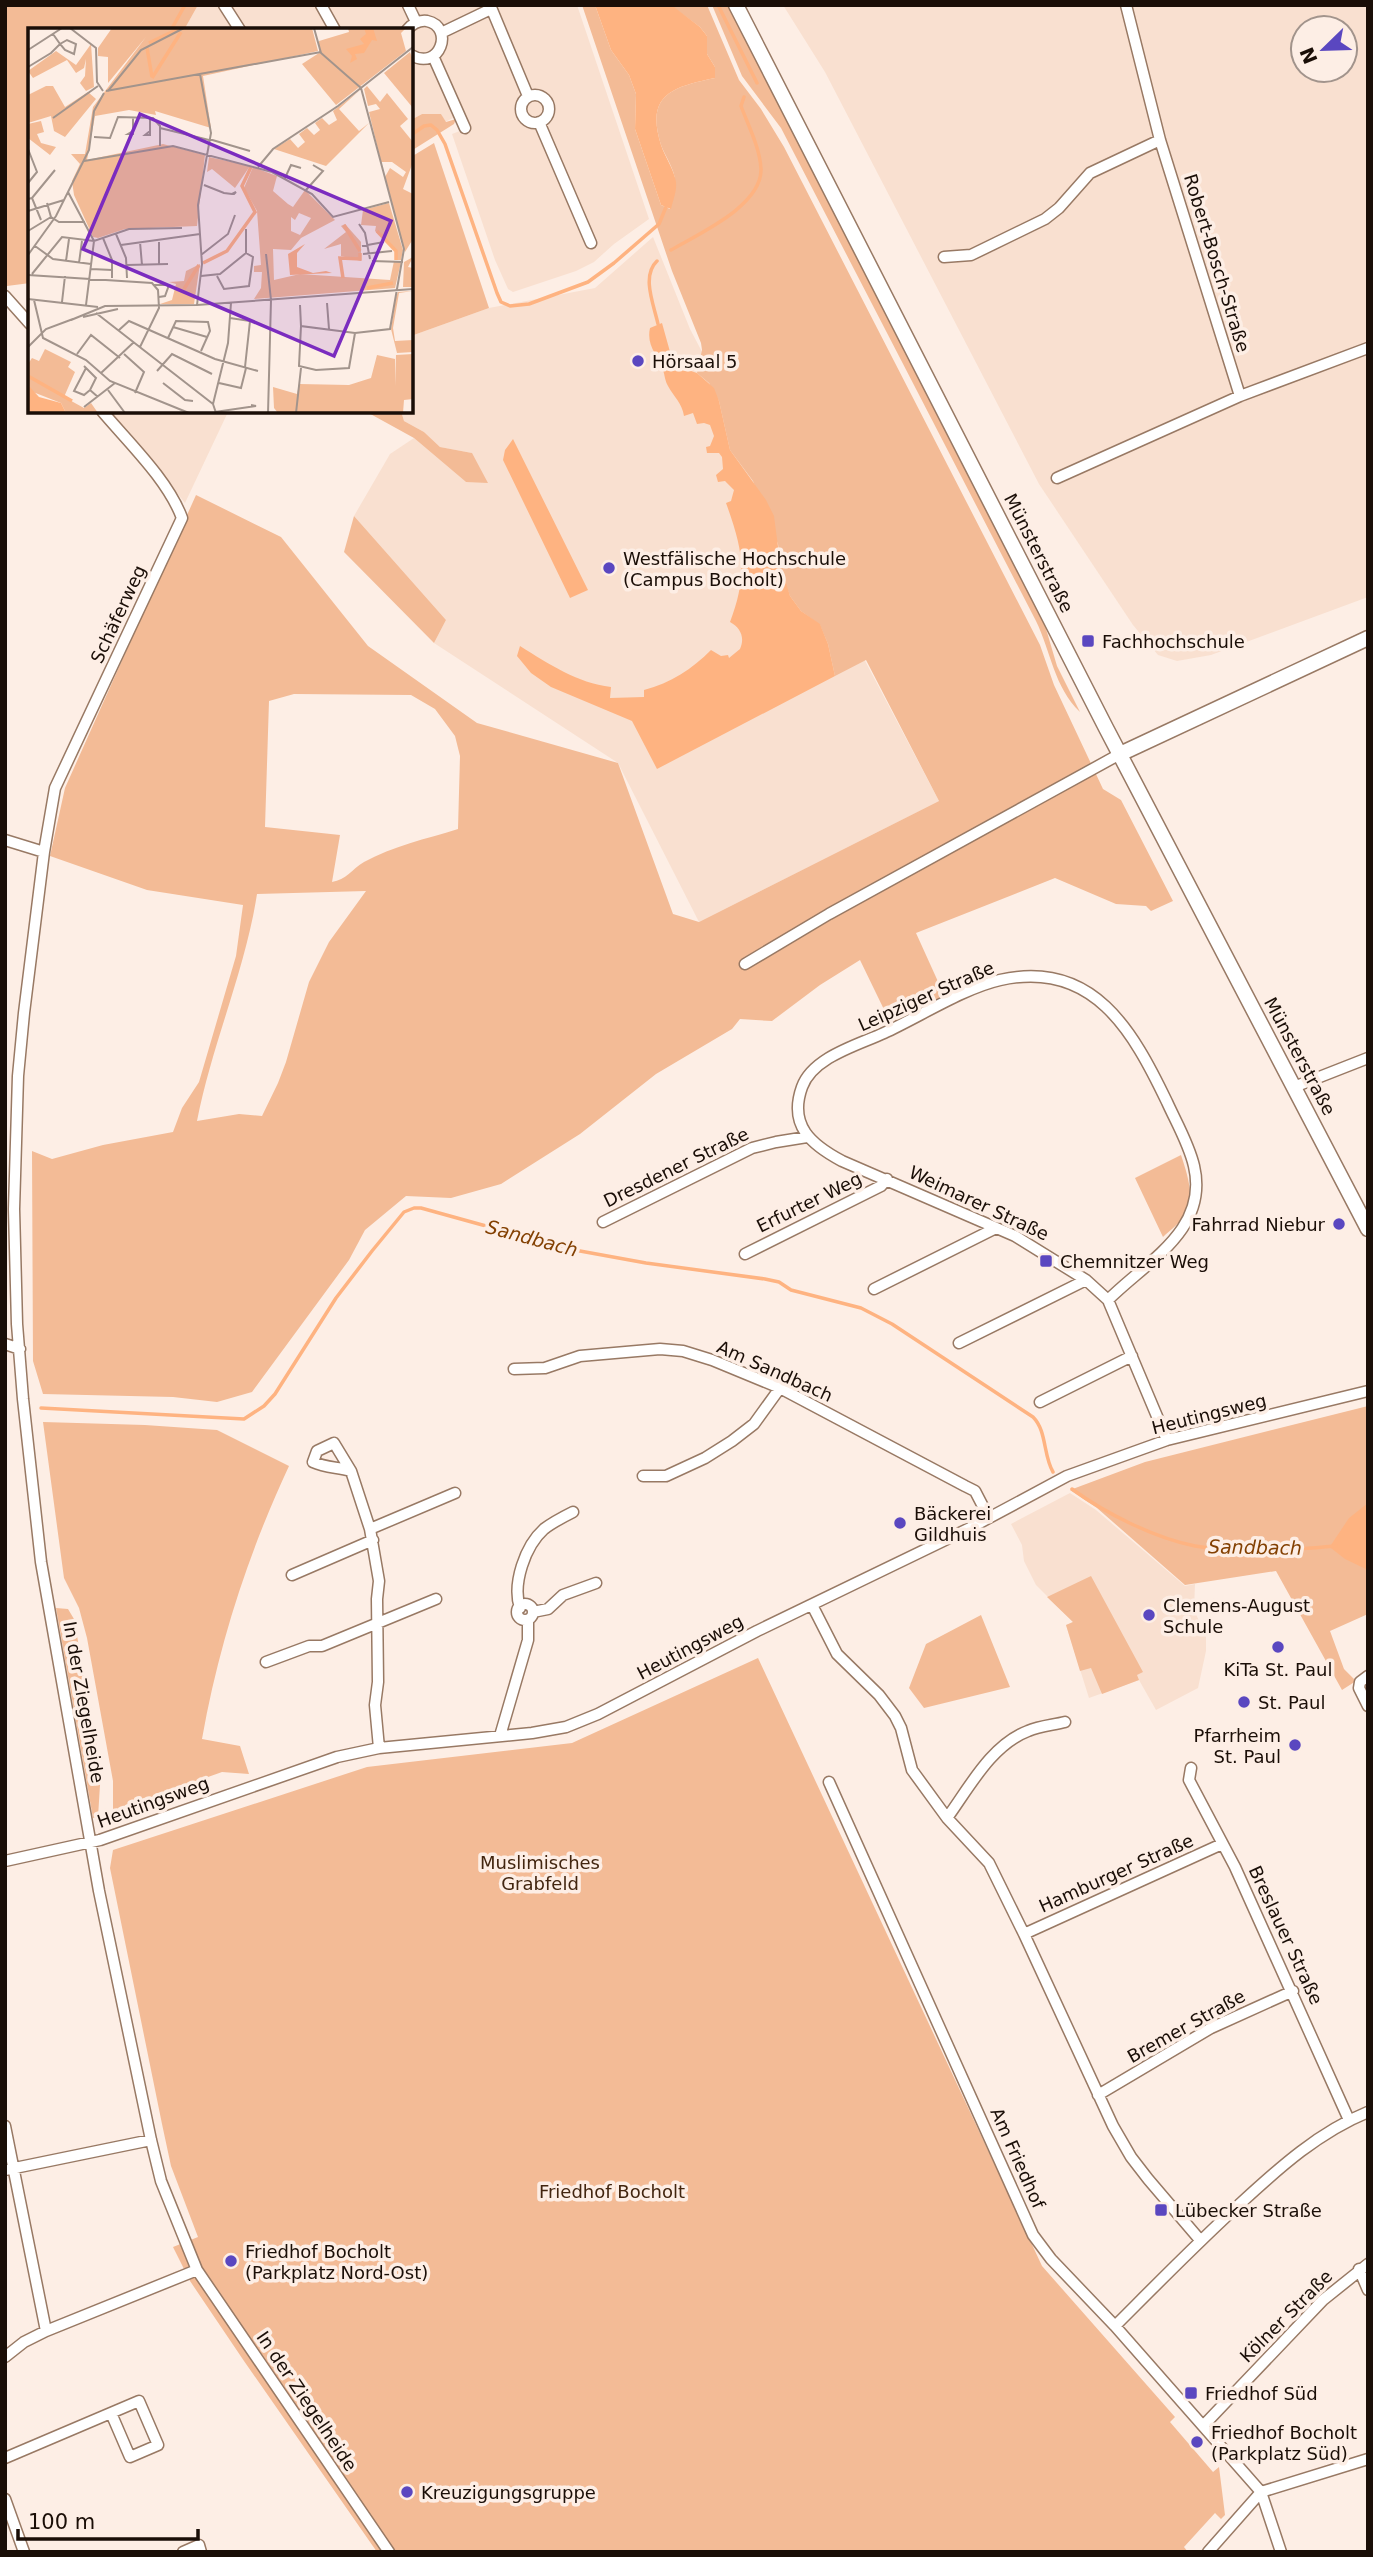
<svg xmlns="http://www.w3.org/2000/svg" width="1373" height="2557" font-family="'DejaVu Sans',sans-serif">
	<rect width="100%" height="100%" fill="#fdeee5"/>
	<path fill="#f9e0d0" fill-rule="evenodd" d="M198 5H577L649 219 614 244 594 262 576 271 513 292 508 289 495 260 452 134 470 127 461 105 452 109 455 117 445 122 441 114H422L411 120V30H184Z
		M783 5H1368V597L1211 655 1177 661 1158 655 1133 625 1039 484 825 72ZM1303 28H1345V70H1303Z
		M653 237 690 329 939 801 699 922 618 763 434 643 446 620 354 516 390 454 414 438 466 482 472 453 440 447 424 432 404 421 401 411H411V336L489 308 595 288Z
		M110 411 228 412 185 503Z
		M1070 1493 1096 1510 1185 1586 1195 1584 1194 1610 1206 1636V1651L1198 1688 1156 1710 1139 1680 1089 1698 1066 1625 1073 1622 1036 1585 1024 1561 1022 1545 1011 1524Z"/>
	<path fill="#f3bb96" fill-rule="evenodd" d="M5 5H198L184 30H30V283L7 286 5 284Z
		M582 5H595L611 50 629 75 636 94 635 129 661 205 670 209C672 200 676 190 675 181 675 170 665 156 661 145 645 94 673 87 715 78V67L707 54V36L700 27 670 5H707L739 80 761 109 784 147 1040 645 1054 685 1103 789 1121 800 1173 901 1151 911 1146 906 1116 904 1055 878 916 933 945 997 891 1024 860 960 820 985 772 1021 740 1019 732 1029 656 1074 580 1134 501 1184 451 1198 406 1196 365 1230 349 1260 252 1392 217 1402 173 1397 43 1394 33 1361 32 1151 52 1159 103 1145 173 1132 182 1108 199 1082 236 956 243 905 147 890 50 856 65 788 196 495 281 537 368 646 477 723 618 763 673 914 699 922 939 801 866 660 835 676 828 644 820 625 801 611 790 596 783 577 778 544 753 481 730 450 719 401 709 383 697 373 702 350 701 343 672 271ZM294 694 411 695 435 709 455 736 460 756 458 829C426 839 393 846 364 862 352 869 346 880 332 882L340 835 265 827 269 701ZM366 891 329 942 309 982 286 1062 278 1083 262 1116 239 1114 197 1121C212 1044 245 971 257 894Z
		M712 5H728L1044 622 1057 666 1080 712C1054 687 1051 652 1036 621L781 128 742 76Z
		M422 114H441L446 122 456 119 454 124 411 151V120Z
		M434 143 489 308 411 336V157Z
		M365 411H401L404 421 424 432 440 447 472 453 488 483 466 482 414 438Z
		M354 516 446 620 434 643 344 552Z
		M1181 1155C1186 1170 1195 1196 1187 1212 1183 1221 1170 1230 1163 1237L1135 1178Z
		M1368 1406V1614L1330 1631 1344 1669 1356 1681 1342 1690 1276 1571 1185 1585 1097 1508 1070 1490 1145 1462Z
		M43 1422 145 1425 217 1430 289 1466C248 1554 219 1643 202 1739L240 1746 249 1774 222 1772 113 1811V1781L87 1638 79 1608 64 1578Z
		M1091 1576 1143 1672 1137 1675 1139 1680 1102 1694 1091 1668 1080 1671 1066 1625 1073 1622 1047 1597Z
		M56 1608 68 1609 74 1619 101 1769 98 1817 93 1818Z
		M981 1615 1010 1687 924 1708 909 1688 926 1644Z
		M758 1658 1042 2266 1175 2417 1170 2422 1213 2472 1219 2467 1225 2515 1221 2519 1215 2513 1184 2547 1188 2552H377L244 2361 190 2281 173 2247 198 2237 171 2166 162 2124 110 1868 113 1850 367 1767 572 1743Z"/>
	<path fill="#feb381" d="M595 5H670L674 7 700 27 707 36V54L715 67V78C673 87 645 94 661 145 665 157 674 169 676 182 677 191 673 200 671 209L661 205 635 129 636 94 629 75 611 50Z
		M662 323 672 359 679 367 697 373 714 388 719 401 730 450 766 500 774 516 780 562 790 596 801 611 820 624 828 644 835 676 657 769 632 721 551 687 531 673 517 656 520 646C549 664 577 683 611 687L610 698 644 697V690C671 683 692 669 711 650L721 656 728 655 729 658 740 649C745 638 741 628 730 622 748 575 743 550 726 503L731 501 734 490 725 481 718 482 716 475 723 469 722 457 719 453H707L706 447 710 446 714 436 710 425 704 423 697 424 693 413 684 416C682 403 674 397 668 386 665 381 665 376 663 370 658 355 646 346 650 328Z
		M513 439 588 590 570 598 503 460 505 450Z
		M1368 1503V1570L1345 1559 1331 1548V1545L1349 1518Z"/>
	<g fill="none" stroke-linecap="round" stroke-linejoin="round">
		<path stroke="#feb381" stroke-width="3.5" d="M718 5 757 83
			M171 30 185 5
			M411 135 424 126 431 125 437 130 445 144 497 293 501 302 510 306 529 304 588 282 614 263 659 224 666 207
			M671 250C698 234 762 206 761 169 760 148 748 125 741 106L744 97
			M657 261C641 276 654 305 658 324
			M41 1408 244 1419 264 1406 275 1394 336 1298 372 1251 404 1212 414 1208H421L569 1249 646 1263 765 1279 779 1282 791 1290 861 1308 892 1324 1033 1417C1047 1431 1043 1455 1053 1472
			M1072 1489C1105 1513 1154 1538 1195 1546 1241 1554 1290 1550 1336 1546"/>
		<g stroke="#987964" stroke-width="13">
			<path id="minor" d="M224 5 240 30
				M321 5 335 30
				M408 5 416 22
				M490 5 528 96
				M407 30C413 23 419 20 427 21 455 27 440 72 411 55
				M441 33 491 9
				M433 56 465 128
				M521 109a14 14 0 1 1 28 0a14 14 0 1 1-28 0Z
				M539 122 591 243
				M944 257 971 255 1045 219 1059 208 1090 173 1160 140
				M5 296 30 324
				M1240 396 1368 348
				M102 411C129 443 168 480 182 518L55 788 44 852 24 1013 18 1076 14 1209 17 1324 23 1399 41 1562 99 1891 151 2140 161 2181 197 2270 389 2552
				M1057 478 1240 396 1160 140 1126 5
				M5 840 44 852
				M745 964 829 914 1120 754
				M1294 1087 1368 1058
				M603 1222 752 1148 776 1142 807 1137
				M745 1254 881 1186 887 1179
				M874 1289 996 1228
				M1108 1300C1147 1261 1209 1230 1194 1166 1189 1144 1176 1122 1167 1102 1133 1031 1093 959 1000 980 964 988 919 1017 884 1033 858 1045 813 1057 802 1087 788 1126 812 1145 842 1161L1015 1236 1086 1280 1108 1300 1167 1440
				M959 1343 1086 1280
				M5 1344 20 1349
				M514 1369 545 1368 580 1356 660 1349 683 1351 712 1360 780 1388 965 1486 975 1491 989 1518
				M1040 1402 1132 1356
				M351 1471C338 1467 326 1468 313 1462L317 1451 334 1443 351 1471 370 1529 379 1581 377 1599 378 1682 375 1705 379 1748
				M643 1476H666L705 1458 732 1441 754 1424 780 1388
				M370 1529 455 1493
				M292 1575 373 1540
				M517 1612a8 8 0 1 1 16 0a8 8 0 1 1-16 0Z
				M812 1605 837 1654 879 1695 895 1716 901 1728 912 1770 947 1818 989 1863 1024 1934 1113 2126 1131 2157 1148 2179 1200 2240
				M520 1608C512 1584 525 1546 544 1529 553 1522 563 1517 573 1512
				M533 1612 548 1609 563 1595 596 1583
				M266 1662 309 1646H322L436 1599
				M1368 1676 1360 1682 1359 1688 1368 1706
				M500 1736 528 1640V1620
				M1191 1768 1189 1780 1235 1867 1349 2120
				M829 1782 1033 2235 1051 2259 1115 2326 1261 2492 1281 2552
				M947 1818C969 1788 991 1745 1028 1731 1039 1726 1053 1725 1065 1722
				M5 1861 100 1840 337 1757 379 1748 532 1733 566 1727 598 1714 757 1631 970 1528 1067 1476 1167 1440 1368 1391
				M1024 1934 1222 1844
				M1098 2095 1211 2028 1293 1991
				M5 2126 46 2331
				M5 2170 151 2140
				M1359 2269 1368 2290
				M1115 2326C1157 2284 1198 2242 1242 2202 1280 2167 1319 2132 1368 2112
				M5 2357 24 2342 46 2331 197 2270
				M1203 2426 1323 2300 1368 2264
				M5 2458 139 2401 158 2445 130 2457 111 2413
				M5 2499 24 2552
				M183 2552 199 2545 201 2552
				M1208 2552 1261 2492 1368 2459"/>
		</g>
		<g stroke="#987964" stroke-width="17">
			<path id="secondary" d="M736 5 1106 728 1368 1229
				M1120 754 1368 638"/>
		</g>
		<use href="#minor" stroke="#fff" stroke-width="10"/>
		<use href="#secondary" stroke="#fff" stroke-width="14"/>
	</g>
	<g fill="#5a47c0" stroke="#fdeee5" stroke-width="2.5">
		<circle cx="638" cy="361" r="7"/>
		<circle cx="609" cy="568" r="7"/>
		<rect x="1081" y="634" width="14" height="14" rx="3.5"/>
		<circle cx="1339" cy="1224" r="7"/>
		<rect x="1039" y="1254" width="14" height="14" rx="3.5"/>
		<circle cx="900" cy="1523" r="7"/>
		<circle cx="1149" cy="1615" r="7"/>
		<circle cx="1278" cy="1647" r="7"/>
		<circle cx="1244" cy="1702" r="7"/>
		<circle cx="1295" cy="1745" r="7"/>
		<rect x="1154" y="2203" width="14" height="14" rx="3.5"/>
		<circle cx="231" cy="2261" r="7"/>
		<rect x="1184" y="2386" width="14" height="14" rx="3.5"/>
		<circle cx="1197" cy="2442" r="7"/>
		<circle cx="407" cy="2492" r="7"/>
	</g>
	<g text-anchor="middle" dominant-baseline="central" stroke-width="7" stroke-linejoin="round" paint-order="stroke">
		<g font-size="18" fill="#1a0e07" stroke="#fdeee5">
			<text transform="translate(1217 263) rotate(73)">Robert-Bosch-Straße</text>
			<text transform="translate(1039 553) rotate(63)">Münsterstraße</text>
			<text transform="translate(118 614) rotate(-65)">Schäferweg</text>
			<text transform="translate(926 996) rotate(-24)">Leipziger Straße</text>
			<text transform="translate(1300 1056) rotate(62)">Münsterstraße</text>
			<text transform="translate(676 1167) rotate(-26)">Dresdener Straße</text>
			<text transform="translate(809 1202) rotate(-26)">Erfurter Weg</text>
			<text transform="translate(979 1203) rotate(25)">Weimarer Straße</text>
			<text transform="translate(775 1371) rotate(24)">Am Sandbach</text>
			<text transform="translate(1209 1414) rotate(-14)">Heutingsweg</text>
			<text transform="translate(690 1647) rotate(-28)">Heutingsweg</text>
			<text transform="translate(84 1702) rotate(80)">In der Ziegelheide</text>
			<text transform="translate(153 1802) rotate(-20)">Heutingsweg</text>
			<text transform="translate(1116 1873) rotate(-24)">Hamburger Straße</text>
			<text transform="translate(1286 1935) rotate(65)">Breslauer Straße</text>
			<text transform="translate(1186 2026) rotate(-29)">Bremer Straße</text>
			<text transform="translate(1018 2158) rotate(66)">Am Friedhof</text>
			<text transform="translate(1286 2316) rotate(-45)">Kölner Straße</text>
			<text transform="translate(307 2401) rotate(56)">In der Ziegelheide</text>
		</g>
		<g font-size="18" fill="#1a0e07" stroke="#fdeee5" text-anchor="start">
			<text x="652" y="361">Hörsaal 5</text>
			<text x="623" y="558">Westfälische Hochschule<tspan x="623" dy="21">(Campus Bocholt)</tspan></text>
			<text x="1102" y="641">Fachhochschule</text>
			<text x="1325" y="1224" text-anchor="end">Fahrrad Niebur</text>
			<text x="1060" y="1261">Chemnitzer Weg</text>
			<text x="914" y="1513">Bäckerei<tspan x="914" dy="21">Gildhuis</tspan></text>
			<text x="1163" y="1605">Clemens-August<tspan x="1163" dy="21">Schule</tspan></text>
			<text x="1278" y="1669" text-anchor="middle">KiTa St. Paul</text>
			<text x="1258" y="1702">St. Paul</text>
			<text x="1281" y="1735" text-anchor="end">Pfarrheim<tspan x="1281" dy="21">St. Paul</tspan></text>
			<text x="1175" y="2210">Lübecker Straße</text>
			<text x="245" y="2251">Friedhof Bocholt<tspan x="245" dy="21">(Parkplatz Nord-Ost)</tspan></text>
			<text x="1205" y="2393">Friedhof Süd</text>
			<text x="1211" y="2432">Friedhof Bocholt<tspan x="1211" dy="21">(Parkplatz Süd)</tspan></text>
			<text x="421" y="2492">Kreuzigungsgruppe</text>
		</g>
		<g font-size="18" fill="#42250f" stroke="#fdeee5">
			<text x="540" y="1862">Muslimisches<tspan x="540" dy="21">Grabfeld</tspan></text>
			<text x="612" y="2191">Friedhof Bocholt</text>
		</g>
		<g font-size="19" font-style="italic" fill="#834002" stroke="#fdeee5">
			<text transform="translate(532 1238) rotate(15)">Sandbach</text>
			<text transform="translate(1255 1547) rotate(1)">Sandbach</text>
		</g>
	</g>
	<g transform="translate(28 28)">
		<rect width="385" height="385" fill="#fdeee5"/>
		<path d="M84 0H284L290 23 175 48 183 100 127 83 128 87 101 82 67 88 59 132 135 116 177 127 169 198 97 201 70 210 65 209 46 167 44 153 52 136 43 126H57L65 79 118 9 80 55V29L70 28V20ZM320 0H378L373 5 378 23 308 77 274 36 291 25V13L321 4ZM63 16 66 59 58 63 52 55 57 48 58 31 56 40 48 45 39 32 5 50 0 43 28 23 48 37ZM382 24 385 32V80L356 45ZM18 58H25L37 79 60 64 68 71 37 109 26 103 23 88 0 95V67ZM339 58 352 74 359 65 380 91 372 98 385 114V134L375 161 385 166V211L377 224 357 149 362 140 375 149 378 144 364 134H353L341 84 352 81 348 76 340 78 336 61ZM332 62 311 81 331 103 341 95 298 138 246 121 262 111 270 120 277 114 271 106 279 100 286 107 292 102 287 95 294 90 301 97 309 92 305 83ZM13 93 16 104 9 106 13 115 28 119 22 127 0 110V96ZM181 129 222 138 207 160 184 141 179 144ZM225 139 249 148 245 163 260 176 265 179 277 162 307 192 273 210 263 222 245 221 246 252 272 246 362 252 366 233 373 234 367 260 226 271 233 260 234 244H226V238L233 237 229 183 216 160ZM271 185 283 190 272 207 263 203V189L267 192ZM361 175 375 222 373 232H367V223L347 203 348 198 333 197 335 182ZM317 196 333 214V233L313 228V216L296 221 318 204 313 198ZM385 229 380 239 385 240V259H375L376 234ZM172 236 166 276H132L144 272 148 256 141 254 156 253 158 243ZM385 263 371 265 365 300 367 313 385 312V324L369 325 363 301 368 269 370 264ZM17 321 43 334 40 339 47 344 36 369 56 380 63 375 70 385H38L33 375 5 364 0 357V336L4 330 11 333ZM385 326V371L376 372 375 385H250L246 380 245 359 269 366 271 356 321 357 343 350 349 327 367 331V358L368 327Z" fill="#f3bb96" fill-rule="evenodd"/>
		<path d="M336 0H345L349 13 344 12 336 25 327 26 329 31 322 35 324 28 318 21 336 16 332 11 338 6ZM277 216 269 225V239L285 245 298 243 304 245 262 247 260 226ZM0 357 11 369 33 375 38 385 0 384Z" fill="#feb381"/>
		<path fill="none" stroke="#feb381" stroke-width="3.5" d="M121 15 152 0M119 20 124 49M124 50 153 4M316 197 332 223M349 203 368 223V232M175 235 199 223 227 184 214 158 223 139M315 250 312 230 332 231V225M339 260 365 255M156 261 171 237M0 348 44 373"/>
		<path fill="none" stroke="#a2948c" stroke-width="2" d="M42 0 68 20 69 54 75 63M286 0 293 25 333 60M0 22 34 0M0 39 23 25 32 16 39 12 48 16 46 26 37 22 32 16 25 6M78 63 293 24M80 63 113 22 156 0M105 89V103L100 106H105V103M25 90 70 58M122 91V103L117 107H122V103M132 100 181 112M66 109 82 110 90 89 125 90 132 98V118M181 111 222 123M0 121 9 144 0 155M56 133 145 118 244 144 284 166 305 189 361 174M230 139 245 121 310 78 385 19M257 150 263 137 273 140M176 157 196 165 204 166H206L208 164 204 166M278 162 295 143 285 137M40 164 66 213 58 277M4 170 27 142M0 171 4 170 13 192M19 175 23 189 31 194H57M0 183 36 172M331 196 337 205 342 231M0 203 23 189M88 206 98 230 99 250M75 210 84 232V250M112 214 114 237M131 214V236M93 217 172 206M7 218 25 231 63 236M334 218 356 214M218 225V201M238 226 243 272M335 226 364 223M0 227 28 188 61 122 66 83 76 65M173 227 200 206 207 187M38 233 41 211M344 233 375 234M51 235 54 213M99 237 140 236M63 241 84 242M4 246 34 209 66 213 101 201 154 200M0 247 124 255 130 262 131 280 112 319M173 248 192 246 218 225M189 248 196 261 221 258 225 229 218 225M126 257H141L137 268 131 269M0 271 70 279M6 272 15 310 58 332 82 353 161 385M34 274 37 248M299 275 301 301M169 277 174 236 170 177 183 105 172 46M272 277 273 298 327 305 362 301 376 221 333 60M68 285 185 376M55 289 90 281M202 290 222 293 217 339M43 292 77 278 169 277 385 261M273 298 271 338 288 342 321 340 327 305M145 299 179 309M91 302 101 293 187 331 230 343M140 310 148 293 180 294 182 303 173 323M0 319 18 301 45 291M49 326 63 307 92 330M96 326 116 344 107 365M56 338 68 350 62 362M58 340 46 363 56 367 62 362 70 369M129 343 144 326 184 346M73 345 106 314M135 355 157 372 165 373M191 355 213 360 218 340M80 362 97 385M56 379 87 355M180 385 228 378 223 377M188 385 185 376 200 315 203 275M240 385 243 272M268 385 273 340"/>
		<path fill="#7b2cbf" fill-opacity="0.15" stroke="#7b2cbf" stroke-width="3.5" d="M112 86 363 193 306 328 55 221Z"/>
		<rect width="385" height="385" fill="none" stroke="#1a0e07" stroke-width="3.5"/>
	</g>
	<rect width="1373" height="2557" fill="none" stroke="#1a0e07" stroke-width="14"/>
	<g transform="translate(1324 49) rotate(247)"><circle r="33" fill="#fdeee5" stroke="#a2948c" stroke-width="2"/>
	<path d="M0-5L12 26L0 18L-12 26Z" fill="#5a47c0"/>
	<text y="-10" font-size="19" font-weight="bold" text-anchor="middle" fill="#1a0e07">N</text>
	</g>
	<path d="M18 2529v10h180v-10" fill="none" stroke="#1a0e07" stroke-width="3.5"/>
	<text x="28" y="2529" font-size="21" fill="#1a0e07" stroke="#fdeee5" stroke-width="5" paint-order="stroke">100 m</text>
</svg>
